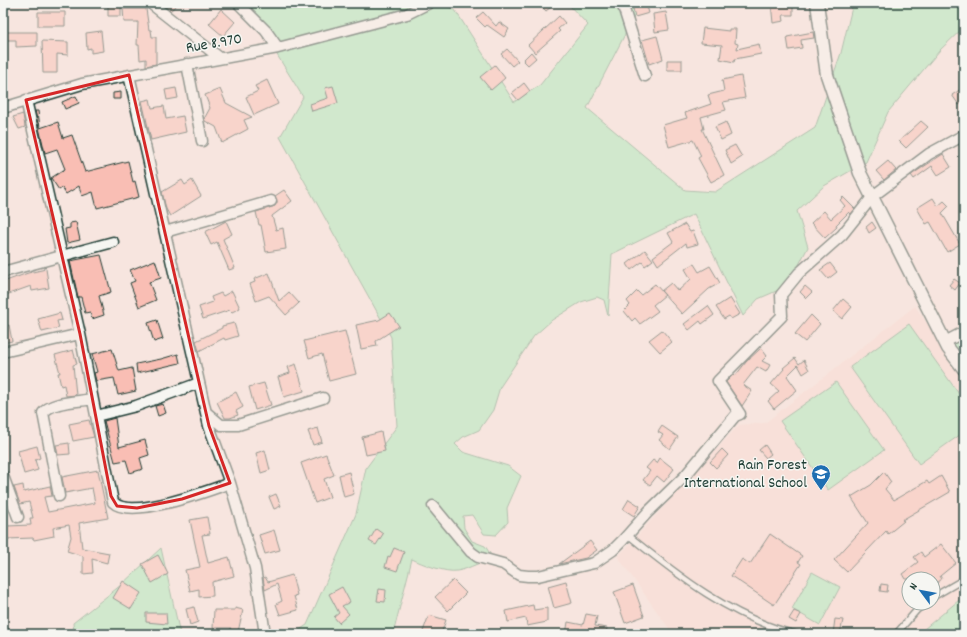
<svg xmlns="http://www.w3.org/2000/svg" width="967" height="637" font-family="Dekko,sans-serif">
	<rect width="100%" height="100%" fill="#f7e5df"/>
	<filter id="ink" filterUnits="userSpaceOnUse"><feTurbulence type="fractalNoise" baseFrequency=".025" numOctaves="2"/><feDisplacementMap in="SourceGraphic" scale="8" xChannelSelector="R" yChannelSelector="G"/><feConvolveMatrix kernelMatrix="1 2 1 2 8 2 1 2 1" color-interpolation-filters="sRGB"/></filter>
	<g filter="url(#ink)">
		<path fill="#f8d9d2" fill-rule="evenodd" d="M915 306 964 378V596L918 634H673L618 557 739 425 765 423ZM909 579H933V603H909Z"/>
		<path fill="#a3ebb8" stroke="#619476" d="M245 3H440L455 10 514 102 540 85 588 25 567 3H630L637 11 587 108 685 190 715 192 815 128 841 53 853 3H964V27L940 50 888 112 866 162 824 186 797 211 808 247 788 286 758 299 743 316 694 214 612 254 608 316 604 300 597 297 581 302 552 320 534 336 500 387 493 410 479 430 463 437 455 444 463 452 508 466 521 476 507 508 508 522 496 535 484 534 472 515 463 516 464 528 472 541 485 546 495 561C481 559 471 569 457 571 446 573 422 564 412 559L393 634H293L307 625 356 514 366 468 397 426 391 337 280 137 303 97Z
			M909 324 964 401V432L919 464 850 367Z
			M964 331V378L940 342Z
			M836 382 884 450 828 490 780 421Z
			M161 548 180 634H74L73 623 121 585Z
			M812 572 840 587 820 625 792 609Z
			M964 596V634H918Z"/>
		<path fill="#f9beb4" stroke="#1f3d34" d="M108 3H121V16H108Z
			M161 3H179L170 11Z
			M538 3H547L551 7 546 11Z
			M638 3H646L649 13 635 17 632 5Z
			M771 3H793V15H783L784 21 773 23Z
			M123 9H146L149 30H151L152 37H156V64L146 66V59L140 60 139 45H137L138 22H124Z
			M221 9 235 22 223 36 209 24Z
			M38 12H65V26H38Z
			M483 12 496 26 499 22 509 29 504 37 487 25 485 27 476 18Z
			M666 12 669 30 655 32 653 14Z
			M559 16 565 23 558 29 560 31 535 53 528 45Z
			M703 28 729 31V29H736L735 43 738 44 737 49 759 44 761 54 735 59 734 62 720 59 722 45 701 43Z
			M101 31 103 51 91 53V48L87 49 86 33Z
			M3 32H37V46L16 47V40H3Z
			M813 32 814 38 801 40 802 48 789 50 787 37Z
			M657 36 663 59 649 64 642 40Z
			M42 41 68 42V55L57 54V73H43Z
			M507 49 518 61 512 66 501 54Z
			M531 52 536 58 528 65 523 60Z
			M667 60H682V70H667Z
			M495 65 505 78 491 90 480 77Z
			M741 76 745 98 723 102 726 110 701 117 704 129H702L724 175 711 182 698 158 701 156 693 140 669 147 663 125 687 118 685 113 711 104 708 95 724 91 722 80Z
			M267 80 278 104 254 115 246 97 258 91 255 86Z
			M524 83 530 91 518 100 512 93Z
			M333 86 338 103 312 111 310 104 328 98 325 88Z
			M176 88 178 98 167 100 165 90Z
			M220 89 226 103 252 117 244 120 248 129 222 143 216 127 205 121 204 119 210 108 205 95Z
			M961 89 964 93V101L959 105 952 95Z
			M121 92V99H113V93Z
			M76 96 79 103 65 109 62 102Z
			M150 99 152 108 164 106 166 119 183 116 186 132 151 140 142 101Z
			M35 111H38L40 128 58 122 63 138 72 135 85 172 128 161 133 182 135 181 139 197 97 208 93 192 82 196 79 186 66 194 62 188 59 190 51 178 65 169 57 149 45 153Z
			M23 114 25 127 19 129 13 117Z
			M921 121 928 127 906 148 899 141Z
			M726 122 731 135 721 140 715 127Z
			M735 145 742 157 731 164 725 150Z
			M943 154 951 167 938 175 932 166 914 179 911 175Z
			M888 161 896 170 884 180 876 171Z
			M182 180 185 185 192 180 201 196 170 216 166 209 162 192Z
			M284 190 292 201 272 216 276 230 283 228 286 249 266 252 261 225H259L256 212 275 206 277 202 275 196Z
			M843 197 855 209 851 214 849 212 836 225 837 227 825 238 811 223 824 211 831 219 845 206 840 200Z
			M933 198 938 206 944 201 949 206 942 213 960 244 947 252 930 222 926 224 917 208Z
			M226 221 232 234 223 239 235 268 229 270 217 242 211 245 205 232Z
			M76 222 80 240 67 243 65 229 70 228V223Z
			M872 222 876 228 869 233 866 227Z
			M685 224 690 232 693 231 698 244 687 247 686 243 658 265 653 257 673 242 668 233Z
			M645 250 653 260 645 266 642 262 631 270 627 264Z
			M101 255 111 292 99 296 104 315 92 319 90 312 85 313 81 297H78L70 261Z
			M155 260 161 278 149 282 156 300 139 307 130 283 135 281 130 270Z
			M830 263 837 272 828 279 820 270Z
			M694 264 699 272 710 266 720 283 709 289 682 314 661 291 671 283 678 291 691 279 685 269Z
			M46 269 49 288 32 291 31 286 3 296V282L28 273Z
			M269 273 279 301 289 292 299 303 286 315 269 296 256 301 250 284 255 282 254 279Z
			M954 279 960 283 955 290 949 285Z
			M655 284 665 295 653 305 658 311 640 324 635 318 632 321 624 311 630 305 627 301 637 291 641 295Z
			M805 286 812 292 806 298 800 292Z
			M232 291 240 308 232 312 230 310 203 319 199 307 213 302 211 297 221 293 223 296Z
			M730 298 740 314 731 319 729 316 724 319 716 307Z
			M843 299 852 307 842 319 833 311Z
			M708 306 714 315 702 324 700 321 689 330 684 324Z
			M60 313 62 320 57 321 59 328 42 332 38 319Z
			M390 313 399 326 376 341 377 346 361 349 356 325 379 320Z
			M811 315 820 324 805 342 795 334Z
			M157 320 163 339 154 342 148 323Z
			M234 323 238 336 225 340 224 338 199 351 196 341 222 328V326Z
			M9 325 12 341 3 343V327Z
			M662 330 672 342 660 352 649 340Z
			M345 331 356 374 329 381 322 354 309 358 304 341Z
			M761 348 767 356 762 361 770 365 766 372 757 367 743 385 752 391 742 406 726 382 734 374 736 375 746 362Z
			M112 349 119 371 132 368 136 391 118 395 114 378 96 381 94 373 97 372 92 354Z
			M73 350 77 364 73 365 76 395 66 396 64 385 61 386 58 373H60L55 355Z
			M178 354 180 363 137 373 136 364 161 359Z
			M795 358 799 364 804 360 809 370 803 374 798 365 787 376 797 390 774 409 768 401 779 391 771 384 784 369 783 368Z
			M296 364 304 391 284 397 278 377 290 373 288 367Z
			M264 383 271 405 255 410 249 387Z
			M236 392 243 407 236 411 238 415 230 418H225L217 402Z
			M163 404 166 413 158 416 155 406Z
			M115 418 119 447 145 440 149 455 140 458 143 469 130 473 126 460 115 462 104 421Z
			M89 420 94 437 73 441 69 424Z
			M662 426 678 437 670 449 659 440 663 435 658 432Z
			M318 428 322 442 313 445 308 431Z
			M381 432 385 451 366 455 362 437Z
			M69 443 70 454 58 455 56 445Z
			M765 445 771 454 766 458 759 450Z
			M37 446 40 458 35 460 38 470 24 474 18 451Z
			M722 449 728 455 716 468 710 462Z
			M265 450 270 470 261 473 256 453Z
			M326 454 334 475 324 479 330 497 315 503 301 463Z
			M660 458 674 469 664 482 657 476 650 485 643 480 650 471 646 468 653 460 657 463Z
			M98 470 108 518 79 523 82 548 109 553 107 563 92 559 93 573 83 574V556L67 551 71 537 69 525 53 528 54 536 34 540 33 538 7 539V526L31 525 30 518H33L29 502 20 504 14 487 23 485 24 492 50 486 52 496 44 497 48 512 95 503 92 488 65 493 62 477Z
			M349 472 354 494 344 497 339 475Z
			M884 472 891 482 885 489 894 500 927 481 929 484 941 476 950 492 902 520 904 521 888 534 886 531 847 572 834 560 868 523 851 497 871 485Z
			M276 494 281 506 274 509 269 497Z
			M629 499 640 506 634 516 623 509Z
			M207 517 210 534 202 535 208 563 229 557 234 576 212 582 213 596 199 597V589L190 591 185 570 200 567 190 520Z
			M376 529 383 534 376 545 369 541Z
			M274 530 280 550 265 554 259 535Z
			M770 534 802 556 798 562 801 564 774 605 731 576 742 559 750 564Z
			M590 541 597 550 586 558 559 564Z
			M941 544 956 563 940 576 942 579 933 586V579H905L902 574 918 562 914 557 921 552 924 557Z
			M394 548 404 552 397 571 385 567 388 556 390 557Z
			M158 555 168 574 152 583 142 564Z
			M292 575 297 595 294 596 298 610 280 615 276 604 282 601 277 584 265 590 263 578 265 577 268 582Z
			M453 580 466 593 448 611 435 597Z
			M123 581 141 593 131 609 113 598Z
			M566 581 572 603 554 608 548 586Z
			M881 584 888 585 887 592 880 591Z
			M633 585 644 616 625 623 614 592Z
			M342 587 350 602 342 606 349 614 339 623 334 617 339 613 329 594Z
			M379 589 386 590 385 602 377 601Z
			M533 605 534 610 547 608V622L527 626 526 618 508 622 506 611Z
			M194 607 198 622 190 625 186 609Z
			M235 608 243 610 238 632 230 630 231 628H213L214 610H235Z
			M794 611 801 614 796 623 789 619Z
			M146 613H166L167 624 146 622Z
			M586 614 597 616 595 626 607 628 606 634H566L568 622 583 625Z
			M429 615 446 620 441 634H422Z
			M835 619 843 620 840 634H833Z"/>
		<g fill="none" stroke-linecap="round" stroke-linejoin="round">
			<g stroke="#1f3d34" stroke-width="8">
				<path id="service" d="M628 535C677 575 733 619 796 634
					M933 597 964 579
					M896 634 917 610 926 603"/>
			</g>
			<g stroke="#1f3d34" stroke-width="13">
				<path id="minor" d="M150 3 220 58
					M238 3 266 31 278 48
					M622 3 645 76
					M187 64 202 141
					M129 75 209 426 230 483 255 568 265 634
					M26 100 80 334 113 502C130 520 208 491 230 483
					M3 108 82 84 278 48 407 14 429 3
					M165 232 271 201
					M3 272 113 242
					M945 342 964 332
					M3 352 80 334
					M207 413 221 425H238L323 398
					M96 416 136 406 199 383
					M3 476 18 517
					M59 496 43 413C52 401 78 402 92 399
					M433 506 471 552 478 557 503 564 519 575 528 576H538L594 563 613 550 623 540 648 512 685 476 735 416 740 414 718 381 782 316 781 295 799 273 842 235 873 196 929 154 964 135"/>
			</g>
			<g stroke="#1f3d34" stroke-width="15">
				<path id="tertiary" d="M817 3 827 75 860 173 948 348 964 369"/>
			</g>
			<use href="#service" stroke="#f6f6f2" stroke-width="5"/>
			<use href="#minor" stroke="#f6f6f2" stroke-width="10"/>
			<use href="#tertiary" stroke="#f6f6f2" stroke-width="12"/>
		</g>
	</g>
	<path d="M0 0H967V637H0ZM129 75 209 426 230 483 182 499 137 508 117 506 111 496 80 334 26 100Z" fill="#f7e5df" fill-opacity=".55" fill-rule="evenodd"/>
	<path fill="none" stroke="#d62828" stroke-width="3" stroke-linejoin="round" d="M129 75 209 426 230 483 182 499 137 508 117 506 111 496 80 334 26 100Z"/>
	<defs>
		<g id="university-pin" transform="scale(1)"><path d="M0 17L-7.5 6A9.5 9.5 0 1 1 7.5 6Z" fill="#1f6fb2" stroke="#f6f6f2"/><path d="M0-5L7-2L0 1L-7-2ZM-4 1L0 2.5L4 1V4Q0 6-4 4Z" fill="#fff"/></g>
	</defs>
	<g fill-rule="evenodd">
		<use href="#university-pin" x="821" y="474"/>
	</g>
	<g text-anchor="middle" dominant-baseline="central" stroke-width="3" stroke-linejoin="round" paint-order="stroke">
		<g font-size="16" fill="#1f3d34" stroke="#f6f6f2">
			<text transform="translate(214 44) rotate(-10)">Rue 8.970</text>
		</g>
		<g font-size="16" fill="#1f3d34" stroke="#f6f6f2" text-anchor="end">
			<text x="807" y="465">Rain Forest<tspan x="807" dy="18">International School</tspan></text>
		</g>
	</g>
	<rect width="967" height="637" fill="none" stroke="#f6f6f2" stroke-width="16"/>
	<rect x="8" y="8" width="951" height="621" fill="none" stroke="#1f3d34" stroke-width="1.5" filter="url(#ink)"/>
	<g transform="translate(921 591) rotate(302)"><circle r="19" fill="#f6f6f2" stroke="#a0aca6"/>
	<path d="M0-3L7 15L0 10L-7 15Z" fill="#1f6fb2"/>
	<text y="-6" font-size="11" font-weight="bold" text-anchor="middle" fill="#1f3d34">N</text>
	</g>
</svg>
